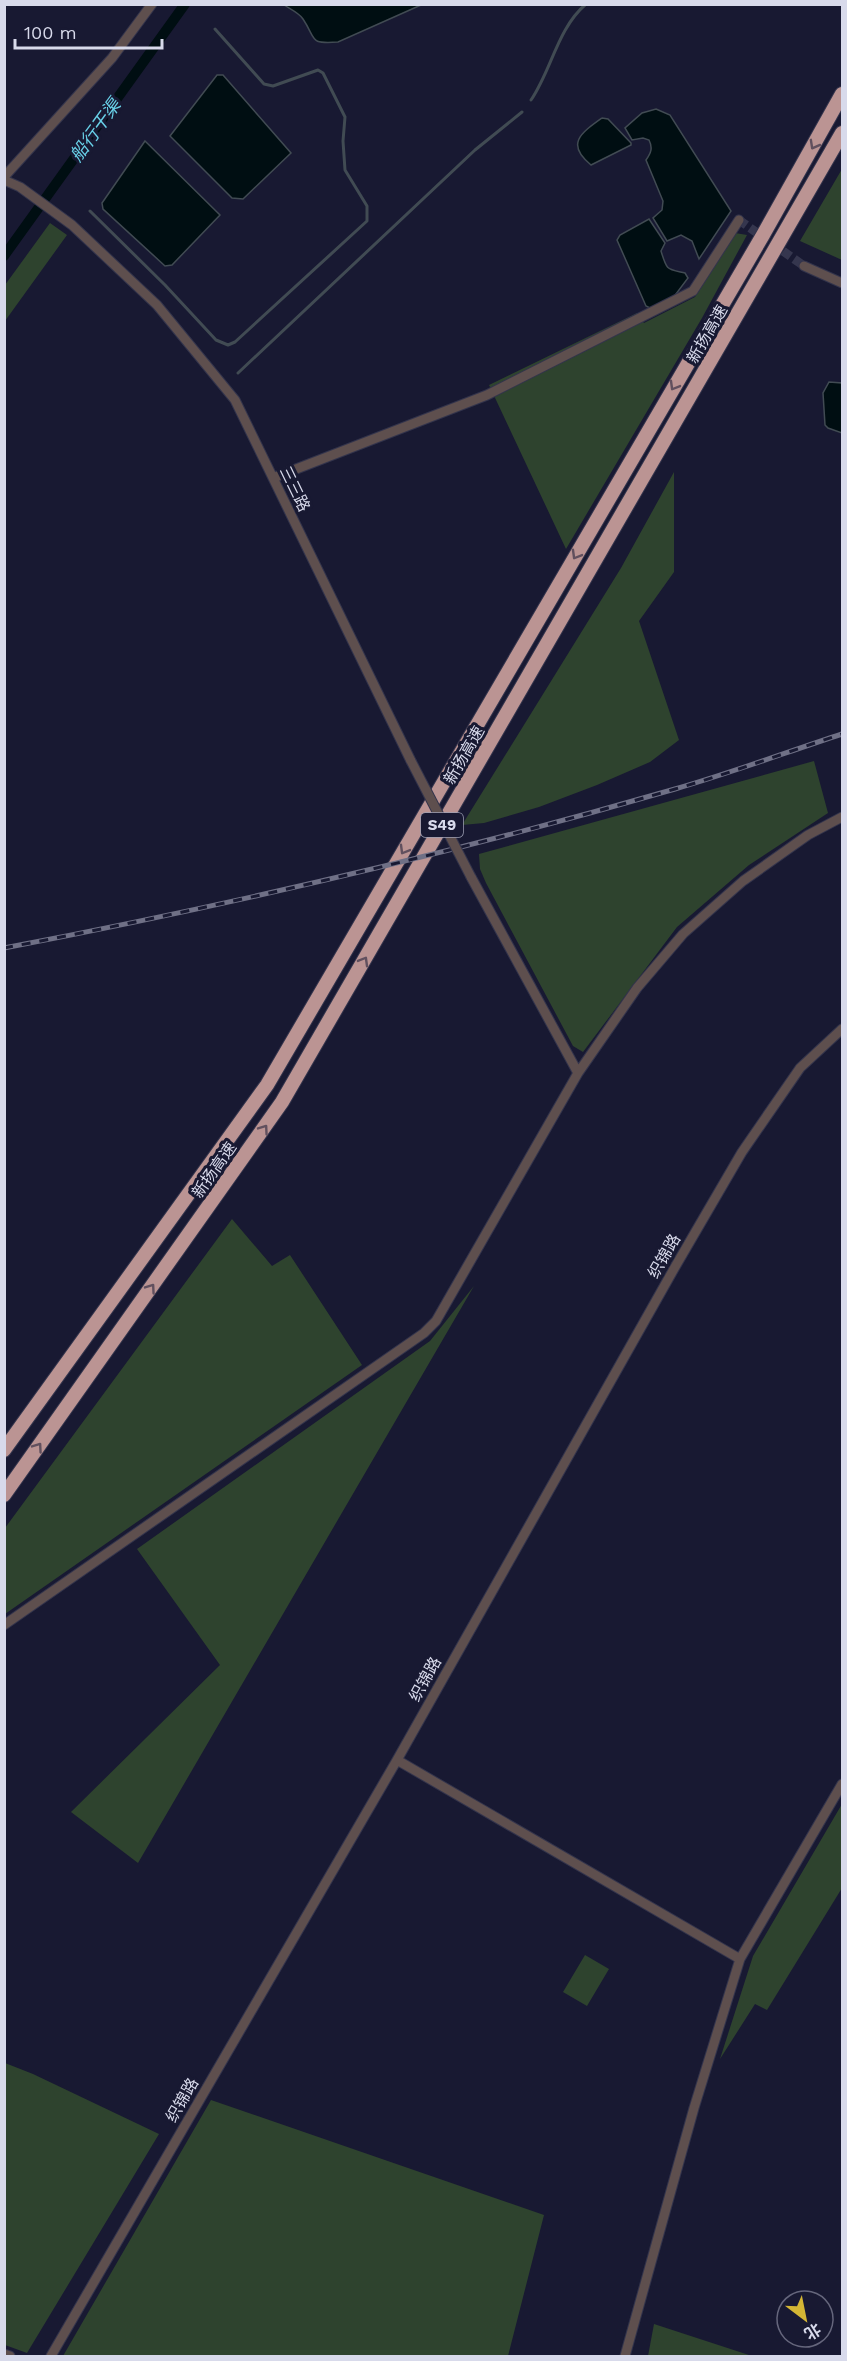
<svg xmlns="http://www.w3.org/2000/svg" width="847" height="2361" font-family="'Work Sans','Noto Sans SC',sans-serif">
	<rect width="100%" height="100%" fill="#181932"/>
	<path fill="#2e432e" d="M842 169V260L800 241Z
		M50 223 67 235 5 321V285Z
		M735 233 747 235 702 318 566 549 489 385 637 313 644 323 695 297Z
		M674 472V572L639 621 679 740 650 762 597 785 539 807 484 823 462 825 621 568Z
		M814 761 828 813 749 865 677 927 583 1052 573 1046 486 883 480 869 479 854Z
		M232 1219 272 1266 290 1255 362 1365 5 1614V1528Z
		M474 1286 138 1863 71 1812 220 1665 137 1549 430 1341Z
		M842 1804V1888L767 2010 755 2004 720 2059 753 1956Z
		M585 1955 609 1969 587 2006 563 1992Z
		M5 2063 33 2074 159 2134 27 2353 5 2345Z
		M211 2100 544 2215 508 2356H63Z
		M654 2324 752 2356H648Z"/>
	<path fill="#000e12" stroke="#414b53" stroke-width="1.5" d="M284 5H421L338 42C308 44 317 40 303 19 299 13 290 9 284 5Z
		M217 75H223L291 153 243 199 232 198 170 136Z
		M656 109 670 115 731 211 699 259 692 241 681 235 667 241 653 218 662 210 663 201 646 160C651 153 653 148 649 140L643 138 632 140 625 128 642 113Z
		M602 118 608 119 631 143V145L591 165C565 144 581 133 602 118Z
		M145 141 220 215 172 265 165 266 103 209 102 203Z
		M649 219 665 243 661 251C667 271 667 269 685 273L688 278 673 298 652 309 646 306 617 240 620 235Z
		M829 382 842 383V433L828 428 825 425 823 393Z"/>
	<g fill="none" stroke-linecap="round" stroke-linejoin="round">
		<path stroke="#414b53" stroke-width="3" d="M531 100C552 69 557 29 586 4
			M90 211 165 285 216 340 228 345 235 342 367 221V206L345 170 343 141 345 117 323 73 318 70 273 86 264 84 215 29
			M238 373 475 150 522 112"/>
		<path stroke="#000e12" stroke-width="10" d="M4 256 185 4"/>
		<path stroke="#35364e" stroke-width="9" stroke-dasharray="9 4.5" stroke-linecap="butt" d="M739 220 804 266"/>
		<g stroke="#33344c" stroke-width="11">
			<path id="minor" d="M4 177 112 58 152 4
				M4 180 20 187 72 225 157 305 235 400 411 761
				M804 266 842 283
				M273 478 487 395 693 291 739 220
				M471 877 578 1073
				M4 1625 424 1333 436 1321 578 1073 637 988 683 934 743 881 808 835 842 817
				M397 1760 740 1959
				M4 2354 10 2356
				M51 2356 397 1760 675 1267 742 1152 800 1068 842 1029
				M625 2356 694 2108 740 1959 842 1784"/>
		</g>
		<g stroke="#33344c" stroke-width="16">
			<path id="highway" d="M4 1450 267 1085 763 235 842 94
				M4 1495 282 1102 842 133"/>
		</g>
		<use href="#minor" stroke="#5e4f4e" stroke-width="9"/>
		<use href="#highway" stroke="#bb9493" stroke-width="14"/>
		<g stroke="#6f7086" stroke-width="5">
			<path id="rail" d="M4 948C230 905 454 853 675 789 731 773 787 752 842 734"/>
		</g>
		<use href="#rail" stroke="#181932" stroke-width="3" stroke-dasharray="9" stroke-linecap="butt"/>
		<g stroke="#33344c" stroke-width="11" stroke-linecap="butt">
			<path id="minor-bridge" d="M411 761 471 877"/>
		</g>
		<use href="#minor-bridge" stroke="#5e4f4e" stroke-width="9"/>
	</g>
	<defs><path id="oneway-chevron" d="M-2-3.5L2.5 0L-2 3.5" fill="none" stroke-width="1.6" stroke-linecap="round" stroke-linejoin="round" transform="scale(1.5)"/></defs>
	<g stroke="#61505e">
		<use href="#oneway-chevron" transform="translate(814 145) rotate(119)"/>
		<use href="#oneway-chevron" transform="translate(674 386) rotate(120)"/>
		<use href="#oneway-chevron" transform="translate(576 555) rotate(120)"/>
		<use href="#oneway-chevron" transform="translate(404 850) rotate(120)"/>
		<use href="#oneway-chevron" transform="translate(364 961) rotate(-60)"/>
		<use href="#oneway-chevron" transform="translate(264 1129) rotate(-55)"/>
		<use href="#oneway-chevron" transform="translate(151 1288) rotate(-55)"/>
		<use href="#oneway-chevron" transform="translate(38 1447) rotate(-55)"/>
	</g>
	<g text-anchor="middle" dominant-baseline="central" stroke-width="6" stroke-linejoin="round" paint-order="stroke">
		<rect fill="#181932" stroke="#9ea0b4" stroke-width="1.5" x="421" y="813" width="42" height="24" rx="4.5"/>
		<g font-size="15" font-weight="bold" fill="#d8daeb">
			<text x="442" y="825">S49</text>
		</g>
		<g font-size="16" fill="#d8daeb" stroke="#181932">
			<text transform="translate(707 334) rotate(-60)">新扬高速</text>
			<text transform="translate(295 489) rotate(64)">三三路</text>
			<text transform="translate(464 755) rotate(-60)">新扬高速</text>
			<text transform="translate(214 1170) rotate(-55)">新扬高速</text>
			<text transform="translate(664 1256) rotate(-60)">织锦路</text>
			<text transform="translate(425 1679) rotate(-61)">织锦路</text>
			<text transform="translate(182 2100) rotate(-60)">织锦路</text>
		</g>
		<g font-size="18" font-style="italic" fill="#68d0e7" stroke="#181932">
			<text transform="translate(95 130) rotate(-54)">船行干渠</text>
		</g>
	</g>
	<rect width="847" height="2361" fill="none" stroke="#d8daeb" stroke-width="12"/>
	<g transform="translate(805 2319) rotate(148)"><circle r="28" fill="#181932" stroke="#65667c" stroke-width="1.5"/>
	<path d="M0-4.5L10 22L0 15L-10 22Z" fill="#d4b635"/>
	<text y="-9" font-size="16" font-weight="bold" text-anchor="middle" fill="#d8daeb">北</text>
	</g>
	<path d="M15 39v9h147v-9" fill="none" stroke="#d8daeb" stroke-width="3"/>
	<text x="24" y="39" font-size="18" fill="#d8daeb" stroke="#181932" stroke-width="4.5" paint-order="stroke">100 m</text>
</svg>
